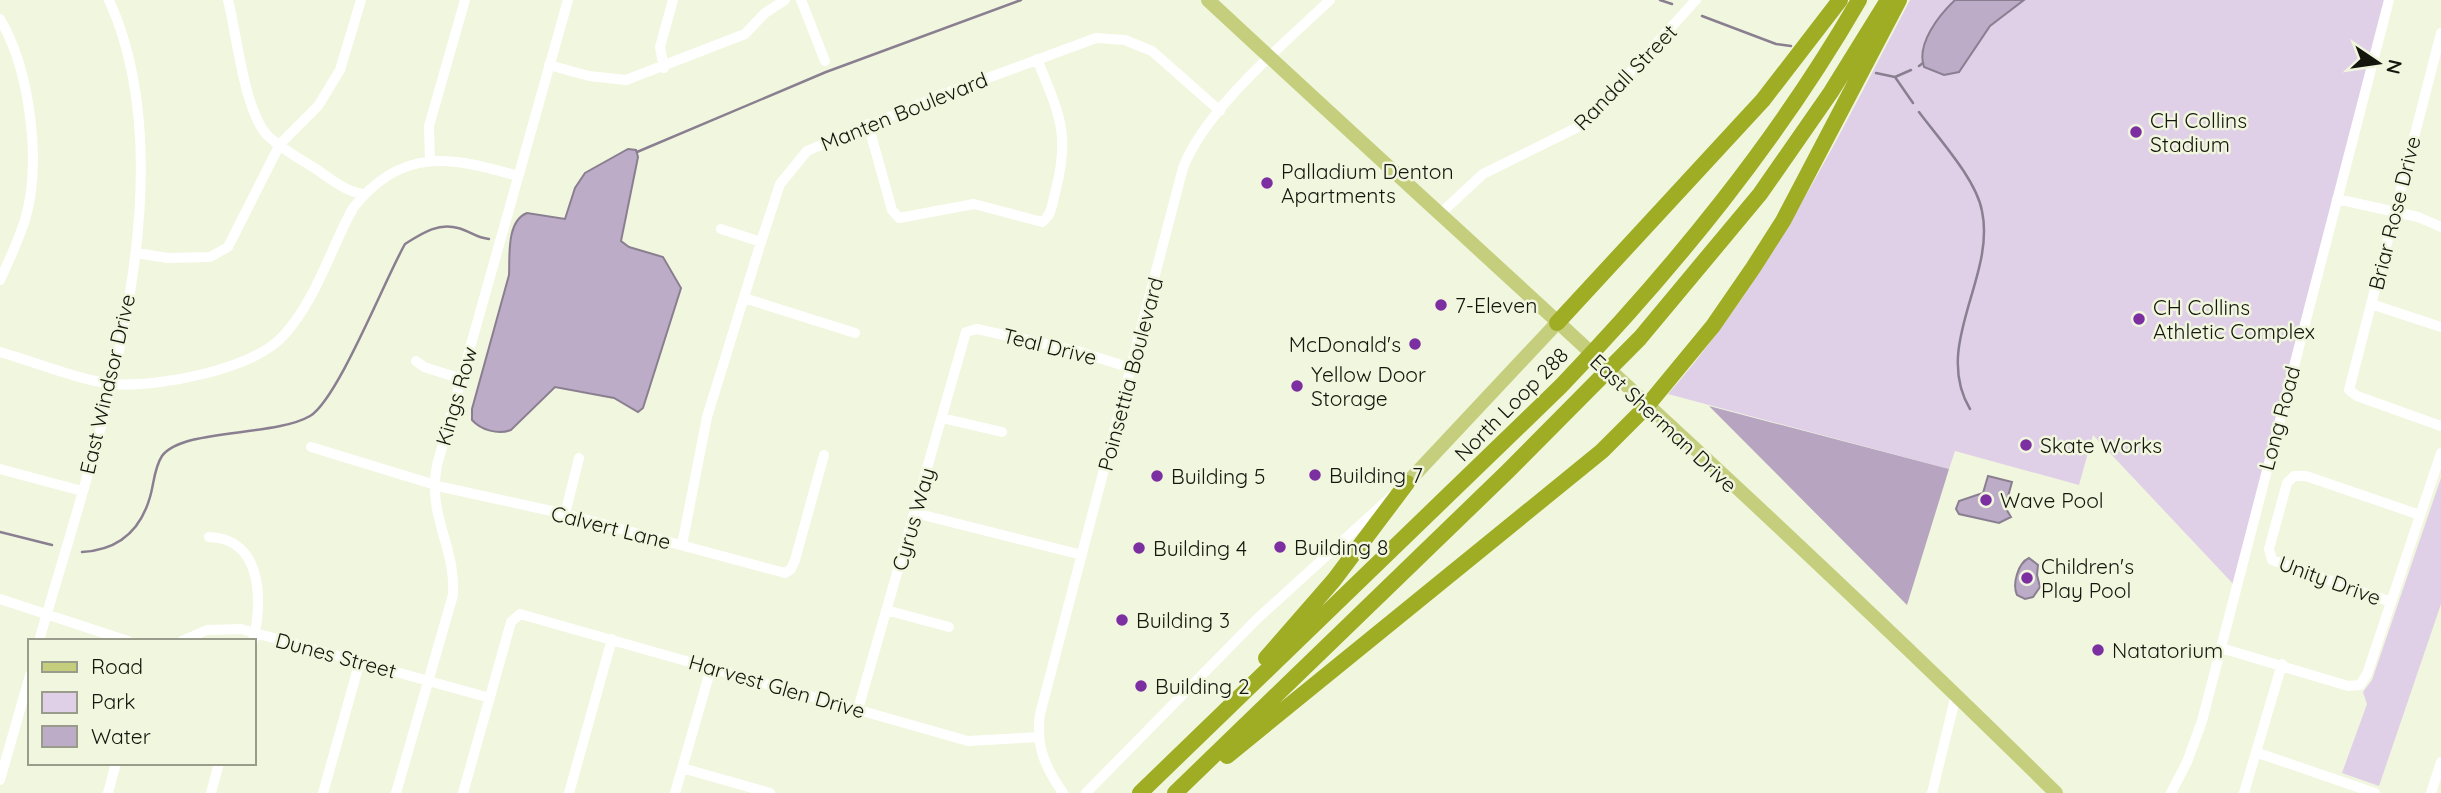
<svg xmlns="http://www.w3.org/2000/svg" width="2441" height="793" font-family="Quicksand,sans-serif">
	<rect width="100%" height="100%" fill="#f1f6de"/>
	<path fill="#dfd0e8" d="M1910 0H2389L2236 587 2093 435 2079 485 1955 451 1949 469 1668 394C1771 277 1838 137 1910 0Z
		M2441 478V604L2379 786 2342 773 2367 704 2363 692 2372 680Z"/>
	<path fill="#b6a4c0" d="M1709 406 1949 469 1907 605Z"/>
	<path fill="#bdacc8" stroke="#8a7f90" stroke-width="2" d="M1955 0H2024L1990 26 1959 72 1944 75 1924 67C1916 44 1939 15 1955 0Z
		M628 149 636 150 638 157 621 241 629 247 663 257 681 288 643 408 638 412 614 398 555 387 511 430C498 435 481 430 472 420V409L509 275C510 257 506 221 527 213L565 219 575 188 585 173Z
		M1988 476 2012 482 2005 507 2011 517 1999 523 1959 514 1956 509 1959 501 1983 493Z
		M2029 558 2038 565 2037 575 2040 587 2033 597 2025 599 2017 595C2012 584 2018 563 2029 558Z"/>
	<g fill="none" stroke-linecap="round" stroke-linejoin="round">
		<path stroke="#8a7f90" stroke-width="2.5" d="M1660 0 1672 4
			M1702 16 1776 44 1791 46
			M1919 66 1923 63
			M1876 73 1895 77 1913 103
			M1895 77 1911 70
			M1919 112C1939 139 1976 179 1982 211 1996 277 1932 345 1970 409
			M637 152 826 72 1021 0
			M0 532 52 545
			M82 552C118 550 140 532 150 497 154 484 154 468 162 456 183 428 274 437 310 416 338 399 385 279 405 244 421 234 438 222 458 228 470 231 476 238 489 239"/>
		<path stroke="#fff" stroke-width="10" d="M228 0C237 35 244 110 267 135 280 148 300 159 316 169 331 179 346 192 364 194
			M801 0 825 61
			M0 19C30 70 42 163 25 220 18 241 9 261 0 280
			M2441 33 2349 390 2357 396 2441 426
			M549 65 589 76 626 80 745 34 765 13 785 0
			M664 68 660 47 673 0
			M868 124 892 210 899 218 974 204 1042 222C1052 215 1052 204 1055 193 1071 133 1059 114 1037 59
			M430 161 429 126 465 0
			M2337 199 2418 217 2441 227
			M1441 213 1483 174 1582 125 1696 0
			M721 229 761 242
			M136 253 168 258 210 257 228 247 280 144 318 106 340 70 361 0
			M744 298 855 333
			M2371 304 2441 327
			M0 352C35 362 78 380 114 384 158 388 254 369 284 335 316 300 331 248 353 208 402 146 451 157 518 176
			M416 361 424 367 462 379
			M942 418 1002 432
			M311 447 442 487 565 514 785 573 791 569 795 560 824 455
			M0 469 82 491
			M915 513 1082 555
			M565 514 579 458
			M209 537C263 538 263 603 253 641
			M682 545 707 417 761 242 780 184 807 151 939 96 1096 38 1125 40 1152 51 1220 111
			M0 599 128 641
			M2391 602 2272 560 2269 549 2287 483 2294 476H2306L2420 515
			M886 610 949 627
			M39 641C91 457 193 185 109 0
			M182 641 207 630 241 629 490 698
			M2221 648 2348 686 2360 685 2367 674 2441 453
			M858 709 966 332 977 329 1080 352 1131 368
			M2258 753 2375 793
			M682 768 770 793
			M0 780 30 675
			M108 793 116 763
			M211 793 219 763
			M323 793 360 661
			M396 793 453 595C456 546 427 517 437 465L568 0
			M463 793 511 622 520 614 968 741 1039 737
			M569 793 612 639
			M675 793 711 668
			M1063 793C1046 769 1035 745 1040 714L1183 168C1206 108 1284 44 1330 0
			M1086 793 1257 619 1392 496
			M1932 793 1956 695
			M2171 793 2187 762 2202 721 2389 0
			M2244 793 2282 664
			M2431 793 2441 762"/>
		<path stroke="#c5ce7c" stroke-width="14" d="M1208 0C1491 263 1781 521 2056 793
			M1407 483 1557 323"/>
		<path stroke="#9ead24" stroke-width="16" d="M1557 323 1763 100 1840 0
			M1266 658 1334 580 1407 483
			M1227 756 1602 451 1647 406 1713 326 1753 268 1783 221 1899 0
			M1140 793 1561 386C1674 268 1777 142 1859 0
			M1175 793 1508 471 1640 338 1760 194 1831 92 1888 0"/>
	</g>
	<g fill="#7c2fa0" stroke="#f1f6de" stroke-width="2.5">
		<circle cx="2136" cy="132" r="7"/>
		<circle cx="1267" cy="183" r="7"/>
		<circle cx="1441" cy="305" r="7"/>
		<circle cx="2139" cy="319" r="7"/>
		<circle cx="1415" cy="344" r="7"/>
		<circle cx="1297" cy="386" r="7"/>
		<circle cx="2026" cy="445" r="7"/>
		<circle cx="1315" cy="475" r="7"/>
		<circle cx="1157" cy="476" r="7"/>
		<circle cx="1986" cy="500" r="7"/>
		<circle cx="1280" cy="547" r="7"/>
		<circle cx="1139" cy="548" r="7"/>
		<circle cx="2027" cy="578" r="7"/>
		<circle cx="1122" cy="620" r="7"/>
		<circle cx="2098" cy="650" r="7"/>
		<circle cx="1141" cy="686" r="7"/>
	</g>
	<g text-anchor="middle" dominant-baseline="central" stroke-width="5" stroke-linejoin="round" paint-order="stroke">
		<g font-size="21" fill="#14150d" stroke="#f1f6de">
			<text transform="translate(1625 77) rotate(-46)">Randall Street</text>
			<text transform="translate(904 111) rotate(-22)">Manten Boulevard</text>
			<text transform="translate(2394 213) rotate(-76)">Briar Rose Drive</text>
			<text transform="translate(1050 346) rotate(14)">Teal Drive</text>
			<text transform="translate(1130 374) rotate(-75)">Poinsettia Boulevard</text>
			<text transform="translate(107 384) rotate(-77)">East Windsor Drive</text>
			<text transform="translate(456 396) rotate(-74)">Kings Row</text>
			<text transform="translate(1511 404) rotate(-45)">North Loop 288</text>
			<text transform="translate(2279 418) rotate(-75)">Long Road</text>
			<text transform="translate(1664 423) rotate(43)">East Sherman Drive</text>
			<text transform="translate(913 519) rotate(-74)">Cyrus Way</text>
			<text transform="translate(611 527) rotate(14)">Calvert Lane</text>
			<text transform="translate(2330 580) rotate(20)">Unity Drive</text>
			<text transform="translate(336 655) rotate(15)">Dunes Street</text>
			<text transform="translate(777 686) rotate(16)">Harvest Glen Drive</text>
		</g>
		<g font-size="21" fill="#14150d" stroke="#f1f6de" text-anchor="start">
			<text x="2150" y="120">CH Collins<tspan x="2150" dy="24">Stadium</tspan></text>
			<text x="1281" y="171">Palladium Denton<tspan x="1281" dy="24">Apartments</tspan></text>
			<text x="1455" y="305">7-Eleven</text>
			<text x="2153" y="307">CH Collins<tspan x="2153" dy="24">Athletic Complex</tspan></text>
			<text x="1401" y="344" text-anchor="end">McDonald's</text>
			<text x="1311" y="374">Yellow Door<tspan x="1311" dy="24">Storage</tspan></text>
			<text x="2040" y="445">Skate Works</text>
			<text x="1329" y="475">Building 7</text>
			<text x="1171" y="476">Building 5</text>
			<text x="2000" y="500">Wave Pool</text>
			<text x="1294" y="547">Building 8</text>
			<text x="1153" y="548">Building 4</text>
			<text x="2041" y="566">Children's<tspan x="2041" dy="24">Play Pool</tspan></text>
			<text x="1136" y="620">Building 3</text>
			<text x="2112" y="650">Natatorium</text>
			<text x="1155" y="686">Building 2</text>
		</g>
	</g>
	<rect x="28" y="639" width="228" height="126" fill="#f1f6de" stroke="#999c8a" stroke-width="2"/>
	<rect x="42" y="662" width="35" height="10" fill="#c5ce7c" stroke="#999c8a" stroke-width="2"/>
	<text x="91" y="674" font-size="21" fill="#14150d">Road</text>
	<rect x="42" y="692" width="35" height="21" fill="#dfd0e8" stroke="#999c8a" stroke-width="2"/>
	<text x="91" y="709" font-size="21" fill="#14150d">Park</text>
	<rect x="42" y="726" width="35" height="21" fill="#bdacc8" stroke="#999c8a" stroke-width="2"/>
	<text x="91" y="744" font-size="21" fill="#14150d">Water</text>
	<g transform="translate(2378 63) rotate(103)" stroke="#f1f6de" stroke-width="5" paint-order="stroke">
	<path d="M0-5L12 26L0 18L-12 26Z" fill="#14150d"/>
	<text y="-10" font-size="19" font-weight="bold" text-anchor="middle" fill="#14150d">N</text>
	</g>
</svg>
